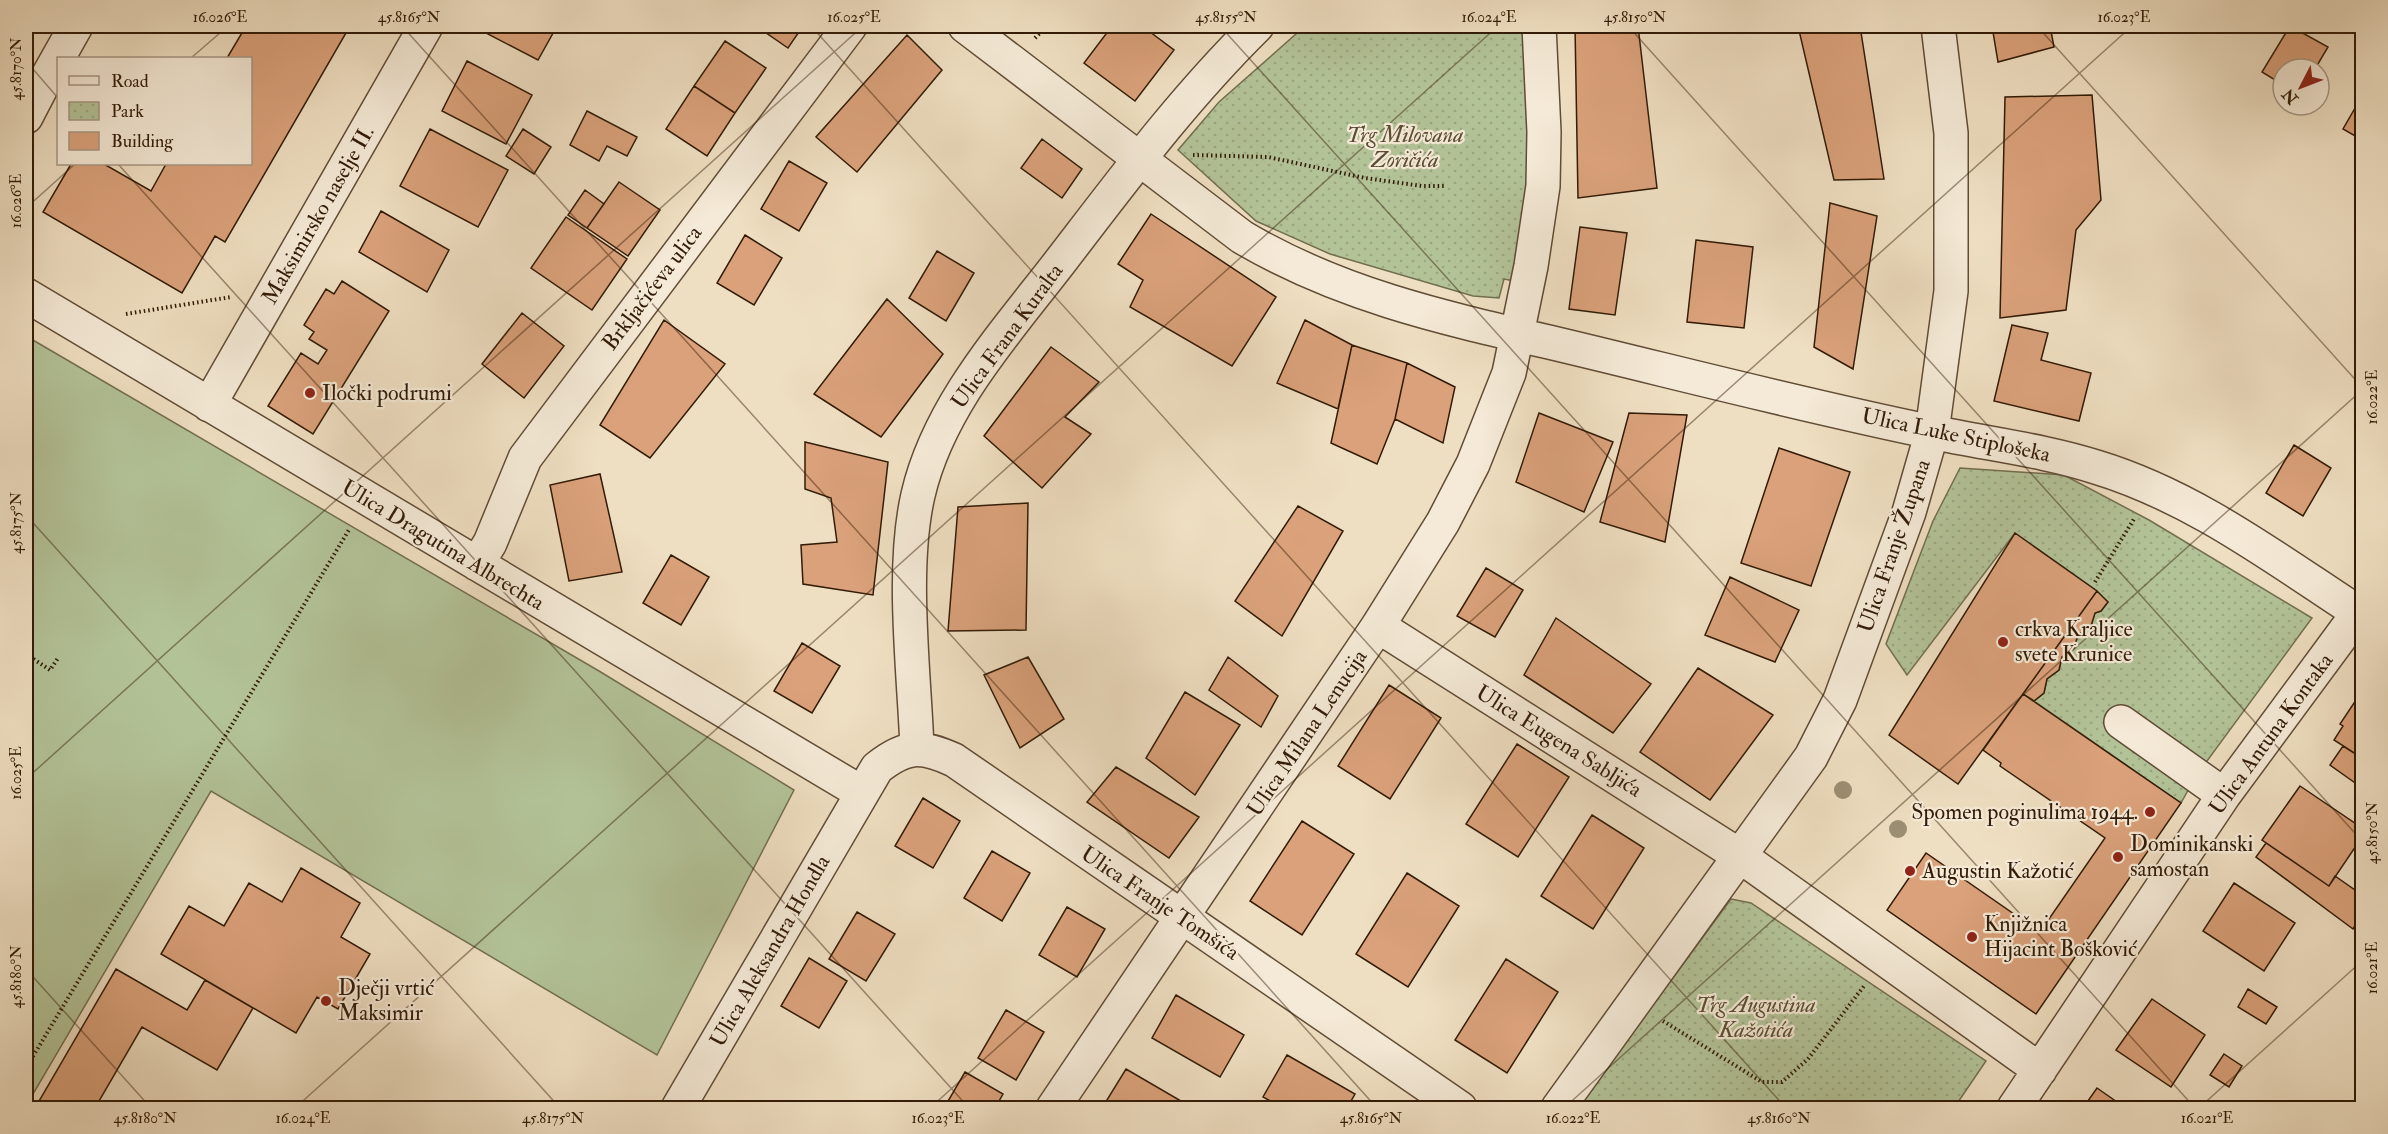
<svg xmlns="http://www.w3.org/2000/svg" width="2388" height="1134" font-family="'IM FELL Double Pica',serif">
	<defs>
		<pattern id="park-dots" width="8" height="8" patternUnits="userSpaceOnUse" patternTransform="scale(1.5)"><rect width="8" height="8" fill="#b3c398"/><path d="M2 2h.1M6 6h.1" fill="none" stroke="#9aa782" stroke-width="1.8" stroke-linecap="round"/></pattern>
	</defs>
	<rect width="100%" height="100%" fill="#efdfc2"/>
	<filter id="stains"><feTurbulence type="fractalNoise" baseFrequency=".00333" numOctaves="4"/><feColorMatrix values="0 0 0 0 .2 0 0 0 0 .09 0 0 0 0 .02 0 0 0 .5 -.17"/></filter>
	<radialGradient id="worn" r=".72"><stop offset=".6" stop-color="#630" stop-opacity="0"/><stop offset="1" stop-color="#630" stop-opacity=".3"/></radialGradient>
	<path fill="url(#park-dots)" stroke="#726f50" stroke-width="1.5" d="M1305 26H1522L1529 88V177L1515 281 1504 279 1499 298 1473 296 1330 254 1256 221 1178 150 1219 102Z
		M1960 468 2064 475 2149 520 2312 618 2196 776 2181 803 2034 701 2044 693 2047 679 2059 670 2062 657 2074 648 2078 635 2091 626 2095 613 2101 611 2108 602 2015 533 1907 675 1886 644 1933 521Z
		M1731 899 1751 903 1986 1061 1954 1108H1577Z"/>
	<path fill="#b3c398" stroke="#726f50" stroke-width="1.5" d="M26 336 599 671 794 790 657 1055 211 791 26 1106Z"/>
	<path fill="#daa17a" stroke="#321b07" stroke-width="1.5" d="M246 26H350L225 242 215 236 182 293 43 212 71 164H104L151 191 166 164H250V58H227Z
		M487 26H557L538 60 484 32Z
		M756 26H803L788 48Z
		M1112 26H1142L1174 50 1135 101 1084 63Z
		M1575 26H1638L1657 188 1578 198Z
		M1798 26H1860L1884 179 1834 180Z
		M1992 26H2050L2054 47 1998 62Z
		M2290 26 2328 47 2315 69H2283V85L2262 72Z
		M907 35 942 70 857 172 816 137Z
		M725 41 766 68 735 113 694 86Z
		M467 61 532 95 506 144 442 111Z
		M694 86 735 113 707 156 666 129Z
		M2092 95 2101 200 2076 230 2066 310 2000 318 2005 97Z
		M2362 96V140L2343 129Z
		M587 111 637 137 627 156 607 146 599 161 570 145Z
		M430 129 508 170 478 227 400 186Z
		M523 129 551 147 534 174 506 156Z
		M1042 139 1082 169 1062 198 1021 168Z
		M789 161 827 183 799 231 761 209Z
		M619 182 660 210 628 256 587 228Z
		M585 190 604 204 587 228 568 215Z
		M1830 203 1877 216 1853 369 1814 347Z
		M381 211 449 250 427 292 359 252Z
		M1151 214 1276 297 1232 366 1130 307 1143 280 1118 264Z
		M566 217 627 259 592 310 531 268Z
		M1580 227 1627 233 1615 315 1569 309Z
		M745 235 782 258 754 305 717 283Z
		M1696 240 1753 247 1744 328 1687 322Z
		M937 251 974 273 946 321 909 298Z
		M342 281 389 311 313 434 268 406 301 353 318 364 327 350 309 339 314 332 304 325 326 289 334 294Z
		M887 299 943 354 881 437 814 394Z
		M522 313 564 346 524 398 482 364Z
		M664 320 725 364 650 458 600 425Z
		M1305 320 1352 345 1338 409 1277 383Z
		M2012 325 2048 333 2041 360 2091 373 2079 421 1994 401Z
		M1352 345 1407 363 1395 419 1377 464 1331 443Z
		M1051 347 1099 382 1065 417 1091 434 1042 488 984 436Z
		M1407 363 1455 387 1443 443 1395 419Z
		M1539 413 1613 442 1584 512 1516 482Z
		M1629 413 1687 415 1665 542 1600 522Z
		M805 442 888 462 873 595 803 584 801 545 837 542 831 498 805 489Z
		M2294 445 2331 468 2303 516 2266 493Z
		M1779 448 1850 472 1811 586 1741 563Z
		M600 474 622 572 569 581 550 485Z
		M1028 503 1026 630 948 631 958 507Z
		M1298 506 1343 531 1282 636 1235 601Z
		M2015 533 2097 591 1958 784 1889 735Z
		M671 555 709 577 681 625 643 603Z
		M1486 568 1523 590 1495 637 1457 616Z
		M1730 577 1799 610 1775 662 1705 635Z
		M2097 591 2108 602 2101 611 2095 613 2091 626 2078 635 2074 648 2062 657 2059 670 2047 679 2044 693 2034 701 2023 694Z
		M1556 618 1651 684 1613 733 1524 675Z
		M802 643 840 666 812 713 774 691Z
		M1028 657 1064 719 1020 748 984 675Z
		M1228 657 1278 696 1261 727 1209 690Z
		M1698 668 1773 715 1710 800 1640 752Z
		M1389 685 1441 718 1390 799 1338 766Z
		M2362 691V758L2334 740 2343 726 2340 724Z
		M1185 692 1240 725 1195 795 1146 758Z
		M2023 694 2181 803 2036 1014 1887 910 1926 853 2040 932 2105 838 2000 766 2001 763 1983 750Z
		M1517 744 1569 777 1518 857 1466 824Z
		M2343 746 2362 758V778L2358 785 2330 765Z
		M1116 767 1199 817 1169 858 1087 802Z
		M2300 786 2362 828V837L2329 886 2262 840Z
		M923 798 960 821 933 868 895 846Z
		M1592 815 1644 848 1593 929 1541 896Z
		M1302 821 1354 854 1302 935 1250 901Z
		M2266 843 2329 886 2335 876 2362 895V914L2353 929 2256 857Z
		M992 851 1030 873 1002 921 964 898Z
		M301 868 360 903 341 937 370 954 338 1009 317 997 296 1033 161 954 189 906 224 926 249 883 282 902Z
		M1407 873 1459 906 1408 987 1356 954Z
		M2234 883 2295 923 2264 971 2203 931Z
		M1067 907 1105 929 1077 977 1039 955Z
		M857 912 895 934 866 981 829 959Z
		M809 958 847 981 819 1028 781 1006Z
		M1506 959 1558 992 1507 1073 1455 1040Z
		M116 969 187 1010 205 980 253 1008 217 1070 142 1027 95 1108H35Z
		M2248 989 2277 1007 2266 1024 2238 1007Z
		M1176 995 1244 1035 1220 1077 1152 1038Z
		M2152 999 2205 1035 2171 1087 2116 1050Z
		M1006 1010 1044 1032 1016 1080 978 1058Z
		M2224 1054 2242 1066 2229 1087 2210 1075Z
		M1287 1055 1355 1094 1347 1108H1283L1263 1097Z
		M1126 1069 1193 1108H1102Z
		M965 1072 1003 1094 995 1108H944Z
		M2097 1088 2120 1104 2122 1102 2132 1108H2083Z"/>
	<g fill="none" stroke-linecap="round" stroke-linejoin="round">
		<g stroke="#614c36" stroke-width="36">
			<path id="minor" d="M965 26 1242 237C1340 295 1444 318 1553 343 1679 373 1805 406 1932 432 1987 444 2043 450 2096 467 2195 497 2277 560 2362 615
				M26 82 40 90 26 117
				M40 90 76 26
				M26 295 862 793
				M209 405 426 26
				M477 564 490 543 525 458 850 26
				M1378 626 1740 856 2040 1070
				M2121 722 2224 795
				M917 748C914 671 901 569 918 495 939 404 1008 330 1063 258 1126 176 1184 98 1257 26
				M678 1108 877 768C906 745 921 745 954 760L1460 1108
				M1053 1108 1378 626 1443 522 1473 464 1509 373 1531 266 1543 186 1544 132 1539 26
				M1558 1108 1811 757 1840 700 1909 512 1932 432 1951 291V133L1938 26
				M2014 1108 2224 795 2362 608"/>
		</g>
		<path stroke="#321b07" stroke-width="4" stroke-dasharray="1.5 3" stroke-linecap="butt" d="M1035 38 1047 26
			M1193 155 1268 157 1365 178 1422 186H1446
			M126 314 231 297
			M2095 582 2134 519
			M26 654 50 670 58 658
			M1663 1021 1762 1082H1782L1808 1059 1864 986
			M26 1068 350 528"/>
		<use href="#minor" stroke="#f5ead7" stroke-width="33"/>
	</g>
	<g fill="#9c8f73">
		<circle cx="1843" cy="790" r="9"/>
		<circle cx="1898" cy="829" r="9"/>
	</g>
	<path fill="none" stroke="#321b07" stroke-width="1.5" stroke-opacity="0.45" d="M402 26 1377 1108M811 26 1786 1108M1220 26 2195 1108M1628 26 2362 841M2037 26 2362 387M191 58 228 26M26 61 58 98M118 164 969 1108M26 208 75 164M26 515 560 1108M26 779 863 26M26 969 151 1108M295 1108 1498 26M930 1108 2132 26M1564 1108 2362 390M2199 1108 2362 961"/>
	<g fill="#8f2418" stroke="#f5ead7" stroke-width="2">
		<circle cx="310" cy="393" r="6"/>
		<circle cx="2003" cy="642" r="6"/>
		<circle cx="2150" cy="812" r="6"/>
		<circle cx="2118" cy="857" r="6"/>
		<circle cx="1910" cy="871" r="6"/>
		<circle cx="1972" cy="937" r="6"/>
		<circle cx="326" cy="1001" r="6"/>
	</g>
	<g text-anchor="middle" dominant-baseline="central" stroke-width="4.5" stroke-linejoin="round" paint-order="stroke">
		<g font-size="22" font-style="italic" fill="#594d32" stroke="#f5ead7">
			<text x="1405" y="135">Trg Milovana<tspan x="1405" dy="25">Zoričića</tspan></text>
			<text x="1756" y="1005">Trg Augustina<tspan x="1756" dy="25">Kažotića</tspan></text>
		</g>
		<g font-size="22" fill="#321b07" stroke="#f5ead7">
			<text transform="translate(318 215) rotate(-60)">Maksimirsko naselje II.</text>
			<text transform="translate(652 288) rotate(-53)">Brkljačićeva ulica</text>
			<text transform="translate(1007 336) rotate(-54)">Ulica Frana Kuralta</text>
			<text transform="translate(1956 435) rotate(12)">Ulica Luke Stiplošeka</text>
			<text transform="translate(443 545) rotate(31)">Ulica Dragutina Albrechta</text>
			<text transform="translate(1894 546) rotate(-71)">Ulica Franje Župana</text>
			<text transform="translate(1307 733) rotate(-56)">Ulica Milana Lenucija</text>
			<text transform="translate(2271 734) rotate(-54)">Ulica Antuna Kontaka</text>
			<text transform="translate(1559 741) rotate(32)">Ulica Eugena Sabljića</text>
			<text transform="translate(1160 903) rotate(34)">Ulica Franje Tomšića</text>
			<text transform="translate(770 951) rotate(-60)">Ulica Aleksandra Hondla</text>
		</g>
		<g font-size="22" fill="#321b07" stroke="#f5ead7" text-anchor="start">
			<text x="322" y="393">Iločki podrumi</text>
			<text x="2015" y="629">crkva Kraljice<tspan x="2015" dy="25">svete Krunice</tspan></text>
			<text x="2138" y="812" text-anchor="end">Spomen poginulima 1944.</text>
			<text x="2130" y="844">Dominikanski<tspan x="2130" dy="25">samostan</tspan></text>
			<text x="1922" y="871">Augustin Kažotić</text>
			<text x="1984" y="924">Knjižnica<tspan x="1984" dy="25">Hijacint Bošković</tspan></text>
			<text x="338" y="988">Dječji vrtić<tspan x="338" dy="25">Maksimir</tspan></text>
		</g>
	</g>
	<rect width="2388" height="1134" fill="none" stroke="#efdfc2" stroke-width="66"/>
	<rect x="57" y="57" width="195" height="108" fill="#f5ead7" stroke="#a79784" stroke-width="1.5"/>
	<rect x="69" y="76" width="30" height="9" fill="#f5ead7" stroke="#a79784" stroke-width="1.5"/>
	<text x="111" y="87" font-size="18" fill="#321b07">Road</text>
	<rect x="69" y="102" width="30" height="18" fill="url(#park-dots)" stroke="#a79784" stroke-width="1.5"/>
	<text x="111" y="117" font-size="18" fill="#321b07">Park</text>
	<rect x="69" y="132" width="30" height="18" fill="#daa17a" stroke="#a79784" stroke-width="1.5"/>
	<text x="111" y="147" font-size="18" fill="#321b07">Building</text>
	<g transform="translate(2301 87) rotate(228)"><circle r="28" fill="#f5ead7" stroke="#a79784" stroke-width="1.5"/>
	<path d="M0-4.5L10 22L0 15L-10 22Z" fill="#8f2418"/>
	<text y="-9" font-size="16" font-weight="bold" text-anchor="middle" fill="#321b07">N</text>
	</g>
	<rect x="33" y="33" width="2322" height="1068" fill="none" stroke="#321b07" stroke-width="2"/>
	<g font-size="15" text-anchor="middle" fill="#321b07">
		<text x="220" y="22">16.026°E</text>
		<text x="409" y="22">45.8165°N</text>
		<text x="854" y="22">16.025°E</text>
		<text x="1226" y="22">45.8155°N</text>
		<text x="1489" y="22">16.024°E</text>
		<text x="1635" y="22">45.8150°N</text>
		<text x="2124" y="22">16.023°E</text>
		<text transform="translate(16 69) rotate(-90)" y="5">45.8170°N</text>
		<text transform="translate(16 201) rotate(-90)" y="5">16.026°E</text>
		<text transform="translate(2372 397) rotate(-90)" y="5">16.022°E</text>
		<text transform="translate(16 523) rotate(-90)" y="5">45.8175°N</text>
		<text transform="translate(16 773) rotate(-90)" y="5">16.025°E</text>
		<text transform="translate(2372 833) rotate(-90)" y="5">45.8150°N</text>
		<text transform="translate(2372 968) rotate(-90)" y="5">16.021°E</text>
		<text transform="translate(16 977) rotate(-90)" y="5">45.8180°N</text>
		<text x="145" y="1123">45.8180°N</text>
		<text x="303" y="1123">16.024°E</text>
		<text x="553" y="1123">45.8175°N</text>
		<text x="938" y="1123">16.023°E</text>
		<text x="1371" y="1123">45.8165°N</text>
		<text x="1573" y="1123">16.022°E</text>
		<text x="1779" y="1123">45.8160°N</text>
		<text x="2207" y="1123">16.021°E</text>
	</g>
	<rect width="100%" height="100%" filter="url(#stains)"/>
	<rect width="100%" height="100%" fill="url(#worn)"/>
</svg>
